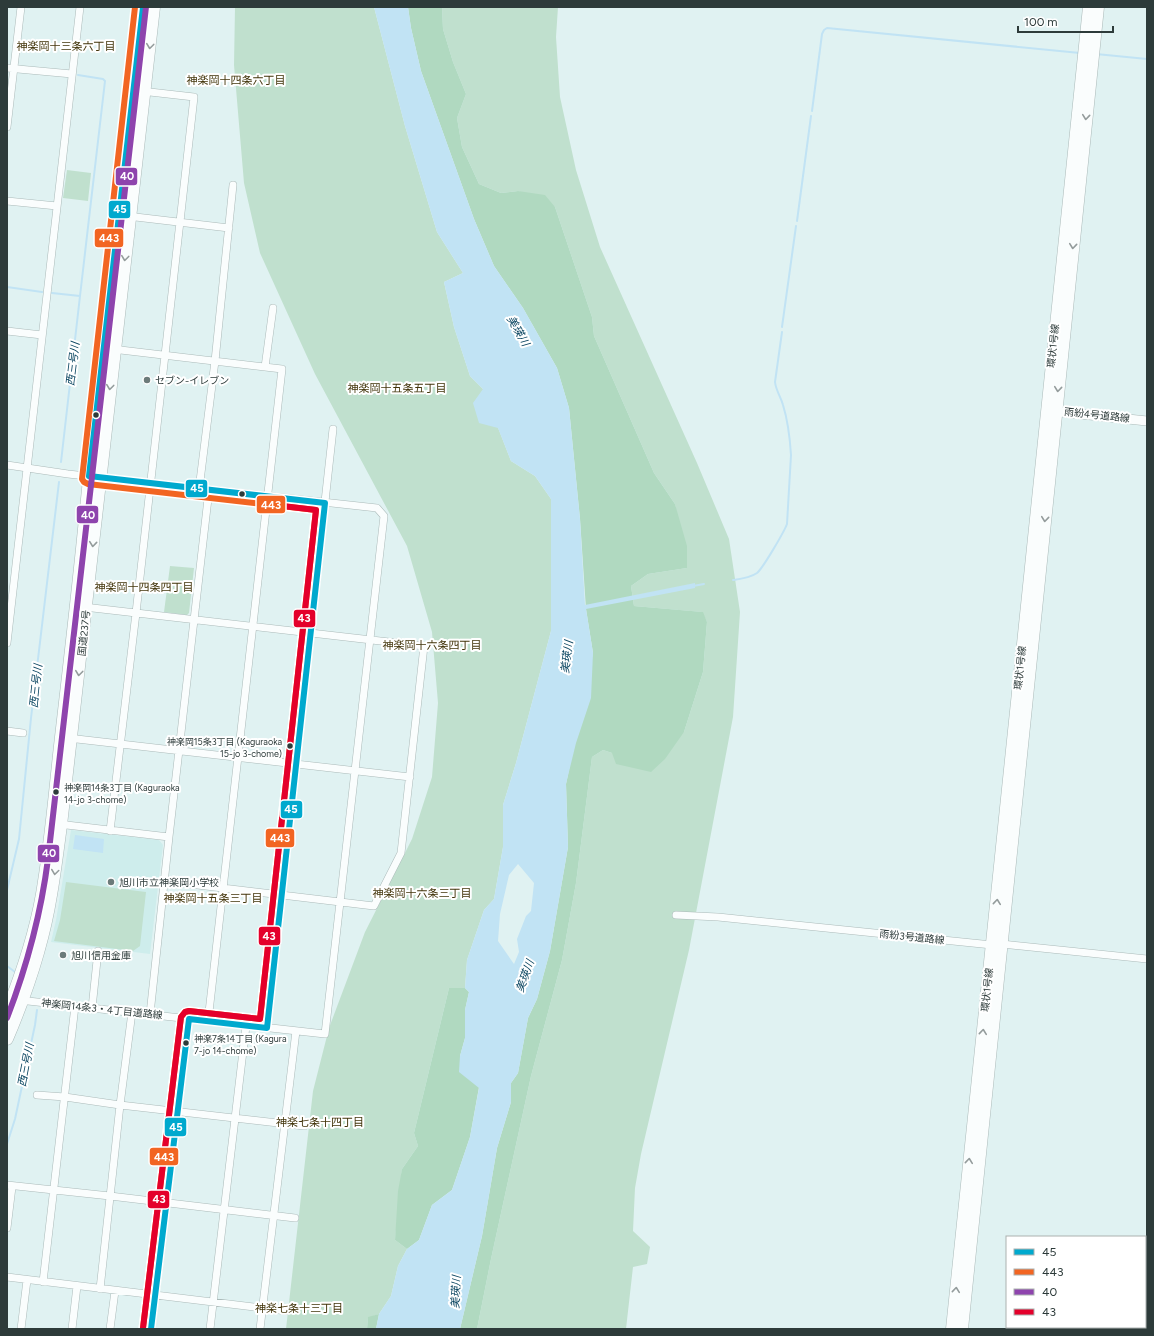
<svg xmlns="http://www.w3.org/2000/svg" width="1154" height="1336" font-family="Figtree,'Noto Sans JP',sans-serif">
	<rect width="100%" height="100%" fill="#e0f2f2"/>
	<path fill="#ceedec" d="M71 830 159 840 163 845 150 954 51 942 56 920Z"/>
	<path fill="#c0e0ce" d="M235 7H374L405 126 437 232 463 273 444 282 454 327 470 376 483 389 511 461 535 476 551 499V631L516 763 503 805V847L494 899 484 910 467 960 465 988H449L414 1133 418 1146 402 1169 395 1240 407 1249 398 1266 391 1296 379 1314 368 1318 367 1329H286L313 1091 329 1028 365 932 412 839 432 777 438 703 432 632 407 546 315 374 260 253 244 183 234 65Z
		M442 7H558L556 37 560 97 576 170 600 247 697 463 729 539 740 612 733 717 689 950 641 1154 635 1188 633 1231 650 1247 647 1264 633 1267 626 1329H477L491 1259 531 1076 562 960 576 883 592 757 603 750 612 753 684 732 703 672 707 622 702 612 634 606 631 586 648 574 687 568 675 504 654 473 594 336 592 317 555 207 518 191 501 193 479 184 462 147 457 118 466 94 453 62 443 29Z
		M67 170 91 173 88 201 63 198Z
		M170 566 194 568 189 613 187 615 164 612Z
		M66 882 146 892 140 946 133 951 54 941 60 920Z"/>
	<path fill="#b0d9c0" d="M408 7H442L443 29 453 62 466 94 457 118 462 147 479 184 501 193 518 191 545 195 555 207 592 317 594 336 654 473 675 504 687 546V568L648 574 631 586 634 606 703 612 707 622 703 672 684 732 665 759 651 772 616 764 612 753 603 750 592 757 576 883 562 960 531 1076 491 1259 477 1329H460L482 1236 497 1148 511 1102V1083L518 1073 528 1018 537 999 550 951 568 847 566 784 593 653 586 609 580 519 569 408 557 368 523 308 494 266 474 219 421 71 411 28Z
		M449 988H465L469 992 465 1010V1038L460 1056 479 1087 470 1137 452 1190 432 1205 419 1240 407 1249 395 1240 398 1191 402 1169 418 1146 414 1133Z
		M379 1314 376 1329H367L368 1317Z"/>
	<path fill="#c1e3f4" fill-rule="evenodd" d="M374 7H408L411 28 421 71 474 219 494 266 523 308 557 368 569 408 580 519 585 605 695 583V588L586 609 593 653 591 698 576 743 566 784 568 847 550 951 537 999 528 1018 518 1073 511 1083V1102L497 1148 482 1236 460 1329H376L379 1314 391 1296 398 1266 407 1249 419 1240 432 1205 452 1190 470 1137 479 1088 459 1072 460 1056 465 1038V1010L469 992 465 988 467 960 484 910 494 899 503 847V805L516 763 551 631V499L535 476 511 461 498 428 479 423 473 403 483 389 470 376 454 327 444 282 463 273 437 232 405 126ZM518 864 534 883 531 911 526 916 517 939 519 952 514 964 498 941 500 914 509 875Z
		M75 835 104 839 103 853 73 849Z"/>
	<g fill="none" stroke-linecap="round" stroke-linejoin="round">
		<path stroke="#c1e3f4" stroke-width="2" d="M1096 54 1147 59
			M78 75 103 79 105 81 80 296
			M812 111 822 34 824 30 827 28 1080 53
			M797 221 811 116
			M7 287 42 292
			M52 293 80 296 61 462
			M782 327 796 226
			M733 580C741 579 750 578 757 573 763 568 784 532 787 524L791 455C790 439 788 421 783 405 781 397 776 391 775 382L782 332
			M693 586 704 584
			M7 890 19 839 31 718 59 482
			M7 966 15 972
			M7 1144 15 1119 35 1025 37 1010"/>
		<g stroke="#abbab9" stroke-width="8">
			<path id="minor" d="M7 68 72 74
				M7 127 21 7
				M7 201 57 206
				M127 216 229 228
				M7 331 42 335
				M112 349 282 369 208 1021
				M265 367 273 308
				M7 465 68 474 377 508 384 516 325 1034 19 1000
				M199 489 215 361 233 185
				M84 607 424 646 401 853 374 906 164 881
				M7 643 80 7
				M7 731 23 733
				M68 738 410 777
				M58 824 169 837
				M110 831 136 613 194 97 141 91
				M676 915 718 917 992 945 1002 944 1147 959
				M92 1008 98 951
				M150 1014 169 837 209 490
				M267 1028 333 429
				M37 1095 65 1097 120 1105 304 1126
				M7 1185 110 1196 295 1218
				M7 1228 12 1187
				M7 1277 287 1311
				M43 1282 75 1006
				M100 1289 120 1105 132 1012
				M21 1329 27 1280
				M72 1329 77 1286
				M110 1329 115 1291
				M151 1329 189 1019
				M210 1329 246 1026
				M260 1329 296 1031"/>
		</g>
		<g stroke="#abbab9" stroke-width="10">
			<path id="tertiary" d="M1051 411 1147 421"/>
		</g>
		<g stroke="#abbab9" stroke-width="13">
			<path id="primary" d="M952 1329 1089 7
				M962 1329 1098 7"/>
		</g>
		<g stroke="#abbab9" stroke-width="13">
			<path id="trunk" d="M7 1011C22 973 35 934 42 894 51 842 55 789 61 737 69 668 77 599 84 529 101 355 123 181 143 7
				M7 1039C27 992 43 945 51 895 55 872 58 848 61 825L154 7"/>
		</g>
		<use href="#minor" stroke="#fafdfd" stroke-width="7"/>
		<use href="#tertiary" stroke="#fafdfd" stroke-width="9"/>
		<use href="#primary" stroke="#fafdfd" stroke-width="12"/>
		<use href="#trunk" stroke="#fafdfd" stroke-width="12"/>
		<g stroke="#fff" stroke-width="9">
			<path id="bus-1" d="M143 7 89 476 325 503 267 1028 189 1019 151 1329"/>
		</g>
		<g stroke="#fff" stroke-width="9">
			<path id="bus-2" d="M135 7 82 479 84 482 88 484 316 510 260 1019 189 1011 185 1012 181 1017 143 1328"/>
		</g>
		<g stroke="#fff" stroke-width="9">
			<path id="bus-3" d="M7 1018C27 966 41 914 48 859L146 7"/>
		</g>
		<g stroke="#fff" stroke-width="9">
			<path id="bus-4" d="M143 1328 181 1017 185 1012 189 1011 260 1019 316 510 266 504"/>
		</g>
		<use href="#bus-1" stroke="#00a9ce" stroke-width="6"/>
		<use href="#bus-2" stroke="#f26522" stroke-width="6"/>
		<use href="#bus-3" stroke="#8e44ad" stroke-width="6"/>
		<use href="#bus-4" stroke="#e4002b" stroke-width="6"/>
	</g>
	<defs><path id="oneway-chevron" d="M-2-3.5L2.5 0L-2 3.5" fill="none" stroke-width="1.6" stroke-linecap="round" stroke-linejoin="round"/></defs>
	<g stroke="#949c9c">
		<use href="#oneway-chevron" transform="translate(150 46) rotate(97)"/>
		<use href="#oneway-chevron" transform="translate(1086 117) rotate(96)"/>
		<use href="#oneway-chevron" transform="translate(1073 246) rotate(96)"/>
		<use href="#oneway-chevron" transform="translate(125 258) rotate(97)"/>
		<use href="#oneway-chevron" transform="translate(110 387) rotate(97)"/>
		<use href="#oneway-chevron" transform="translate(1058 389) rotate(96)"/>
		<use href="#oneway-chevron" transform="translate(1045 519) rotate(96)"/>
		<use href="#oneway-chevron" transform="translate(93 544) rotate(96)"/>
		<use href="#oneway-chevron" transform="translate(79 673) rotate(97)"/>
		<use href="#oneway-chevron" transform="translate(55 872) rotate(98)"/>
		<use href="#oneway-chevron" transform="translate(997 902) rotate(-84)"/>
		<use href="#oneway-chevron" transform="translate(983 1032) rotate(-84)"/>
		<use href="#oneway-chevron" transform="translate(969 1161) rotate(-84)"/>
		<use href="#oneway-chevron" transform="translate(956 1290) rotate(-84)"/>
	</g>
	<g fill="#6c7b7a" stroke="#fff" stroke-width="1.5">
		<circle cx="147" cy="380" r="4"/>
		<circle cx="111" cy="882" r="4"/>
		<circle cx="63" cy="955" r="4"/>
	</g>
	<g fill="#2d3b3a" stroke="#fff" stroke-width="1.5">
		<circle cx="96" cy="415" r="3.5"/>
		<circle cx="242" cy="494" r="3.5"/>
		<circle cx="290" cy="746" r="3.5"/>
		<circle cx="56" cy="792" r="3.5"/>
		<circle cx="186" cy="1043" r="3.5"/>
	</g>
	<g text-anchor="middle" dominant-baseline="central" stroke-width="4" stroke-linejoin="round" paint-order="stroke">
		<g font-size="9" fill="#2d3b3a" stroke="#fff" text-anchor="start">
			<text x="282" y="741" text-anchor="end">神楽岡15条3丁目 (Kaguraoka<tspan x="282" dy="12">15-jo 3-chome)</tspan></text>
			<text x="64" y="787">神楽岡14条3丁目 (Kaguraoka<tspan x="64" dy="12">14-jo 3-chome)</tspan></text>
			<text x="194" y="1038">神楽7条14丁目 (Kagura<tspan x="194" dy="12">7-jo 14-chome)</tspan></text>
		</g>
		<g font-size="10" fill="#2d3b3a" stroke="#fff">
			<text transform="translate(1053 346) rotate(-84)">環状1号線</text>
			<text transform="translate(1097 415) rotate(6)">雨紛4号道路線</text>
			<text transform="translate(84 633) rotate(-84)">国道237号</text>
			<text transform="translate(1020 668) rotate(-84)">環状1号線</text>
			<text transform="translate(912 937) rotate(6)">雨紛3号道路線</text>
			<text transform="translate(987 990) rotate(-84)">環状1号線</text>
			<text transform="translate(102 1009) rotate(6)">神楽岡14条3・4丁目道路線</text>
		</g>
		<g font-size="10" fill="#2d3b3a" stroke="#fff" text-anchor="start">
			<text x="155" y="380">セブン-イレブン</text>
			<text x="119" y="882">旭川市立神楽岡小学校</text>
			<text x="71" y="955">旭川信用金庫</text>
		</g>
		<g font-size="11" fill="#42340a" stroke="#fff">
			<text x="66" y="46">神楽岡十三条六丁目</text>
			<text x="236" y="80">神楽岡十四条六丁目</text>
			<text x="397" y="388">神楽岡十五条五丁目</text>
			<text x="144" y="587">神楽岡十四条四丁目</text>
			<text x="432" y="645">神楽岡十六条四丁目</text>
			<text x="422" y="893">神楽岡十六条三丁目</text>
			<text x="213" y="898">神楽岡十五条三丁目</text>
			<text x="320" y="1122">神楽七条十四丁目</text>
			<text x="299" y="1308">神楽七条十三丁目</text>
		</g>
		<g font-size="11" font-style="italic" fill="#0a4560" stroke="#fff">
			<text transform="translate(518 331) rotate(60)">美瑛川</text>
			<text transform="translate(73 364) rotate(-83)">西三号川</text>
			<text transform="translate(567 657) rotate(-83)">美瑛川</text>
			<text transform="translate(36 686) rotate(-84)">西三号川</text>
			<text transform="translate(525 976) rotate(-70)">美瑛川</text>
			<text transform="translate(26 1065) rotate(-79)">西三号川</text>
			<text transform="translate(456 1292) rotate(-87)">美瑛川</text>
		</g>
	</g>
	<g stroke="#fff" stroke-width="1.5">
		<rect x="115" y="167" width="23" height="19" rx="4" fill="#8e44ad"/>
		<rect x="108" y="200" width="23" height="19" rx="4" fill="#00a9ce"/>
		<rect x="94" y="228" width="30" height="20" rx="4" fill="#f26522"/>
		<rect x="185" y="479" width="23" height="19" rx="4" fill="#00a9ce"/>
		<rect x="256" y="495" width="30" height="19" rx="4" fill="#f26522"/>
		<rect x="76" y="505" width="23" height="19" rx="4" fill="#8e44ad"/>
		<rect x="293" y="609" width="23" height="19" rx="4" fill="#e4002b"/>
		<rect x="280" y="800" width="23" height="19" rx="4" fill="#00a9ce"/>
		<rect x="265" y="828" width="30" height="20" rx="4" fill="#f26522"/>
		<rect x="37" y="844" width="23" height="19" rx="4" fill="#8e44ad"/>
		<rect x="258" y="926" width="23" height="20" rx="4" fill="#e4002b"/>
		<rect x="164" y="1117" width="23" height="20" rx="4" fill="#00a9ce"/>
		<rect x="149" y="1147" width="30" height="19" rx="4" fill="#f26522"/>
		<rect x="147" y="1190" width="23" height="19" rx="4" fill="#e4002b"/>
	</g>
	<g font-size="11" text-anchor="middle" font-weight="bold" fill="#fff">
		<text x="127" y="180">40</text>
		<text x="120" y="213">45</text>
		<text x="109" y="242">443</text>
		<text x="197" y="492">45</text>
		<text x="271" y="509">443</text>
		<text x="88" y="519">40</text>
		<text x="304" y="622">43</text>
		<text x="291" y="813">45</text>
		<text x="280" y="842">443</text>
		<text x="49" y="857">40</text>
		<text x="269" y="940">43</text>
		<text x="176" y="1131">45</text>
		<text x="164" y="1161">443</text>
		<text x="159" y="1203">43</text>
	</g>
	<rect width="1154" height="1336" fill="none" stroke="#2d3b3a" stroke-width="16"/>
	<rect x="1006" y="1236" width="140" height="92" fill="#ffffff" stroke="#abb1b0"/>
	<rect x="1014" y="1249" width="20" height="6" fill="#00a9ce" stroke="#abb1b0"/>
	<text x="1042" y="1256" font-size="12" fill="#2d3b3a">45</text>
	<rect x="1014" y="1269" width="20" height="6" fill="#f26522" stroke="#abb1b0"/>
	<text x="1042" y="1276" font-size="12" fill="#2d3b3a">443</text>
	<rect x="1014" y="1289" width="20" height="6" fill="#8e44ad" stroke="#abb1b0"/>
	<text x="1042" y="1296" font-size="12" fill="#2d3b3a">40</text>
	<rect x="1014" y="1309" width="20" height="6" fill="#e4002b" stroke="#abb1b0"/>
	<text x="1042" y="1316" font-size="12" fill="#2d3b3a">43</text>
	<path d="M1018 26v6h95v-6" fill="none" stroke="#2d3b3a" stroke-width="2"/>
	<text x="1024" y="26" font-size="12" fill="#2d3b3a" stroke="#ffffff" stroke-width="3" paint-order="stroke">100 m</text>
</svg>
